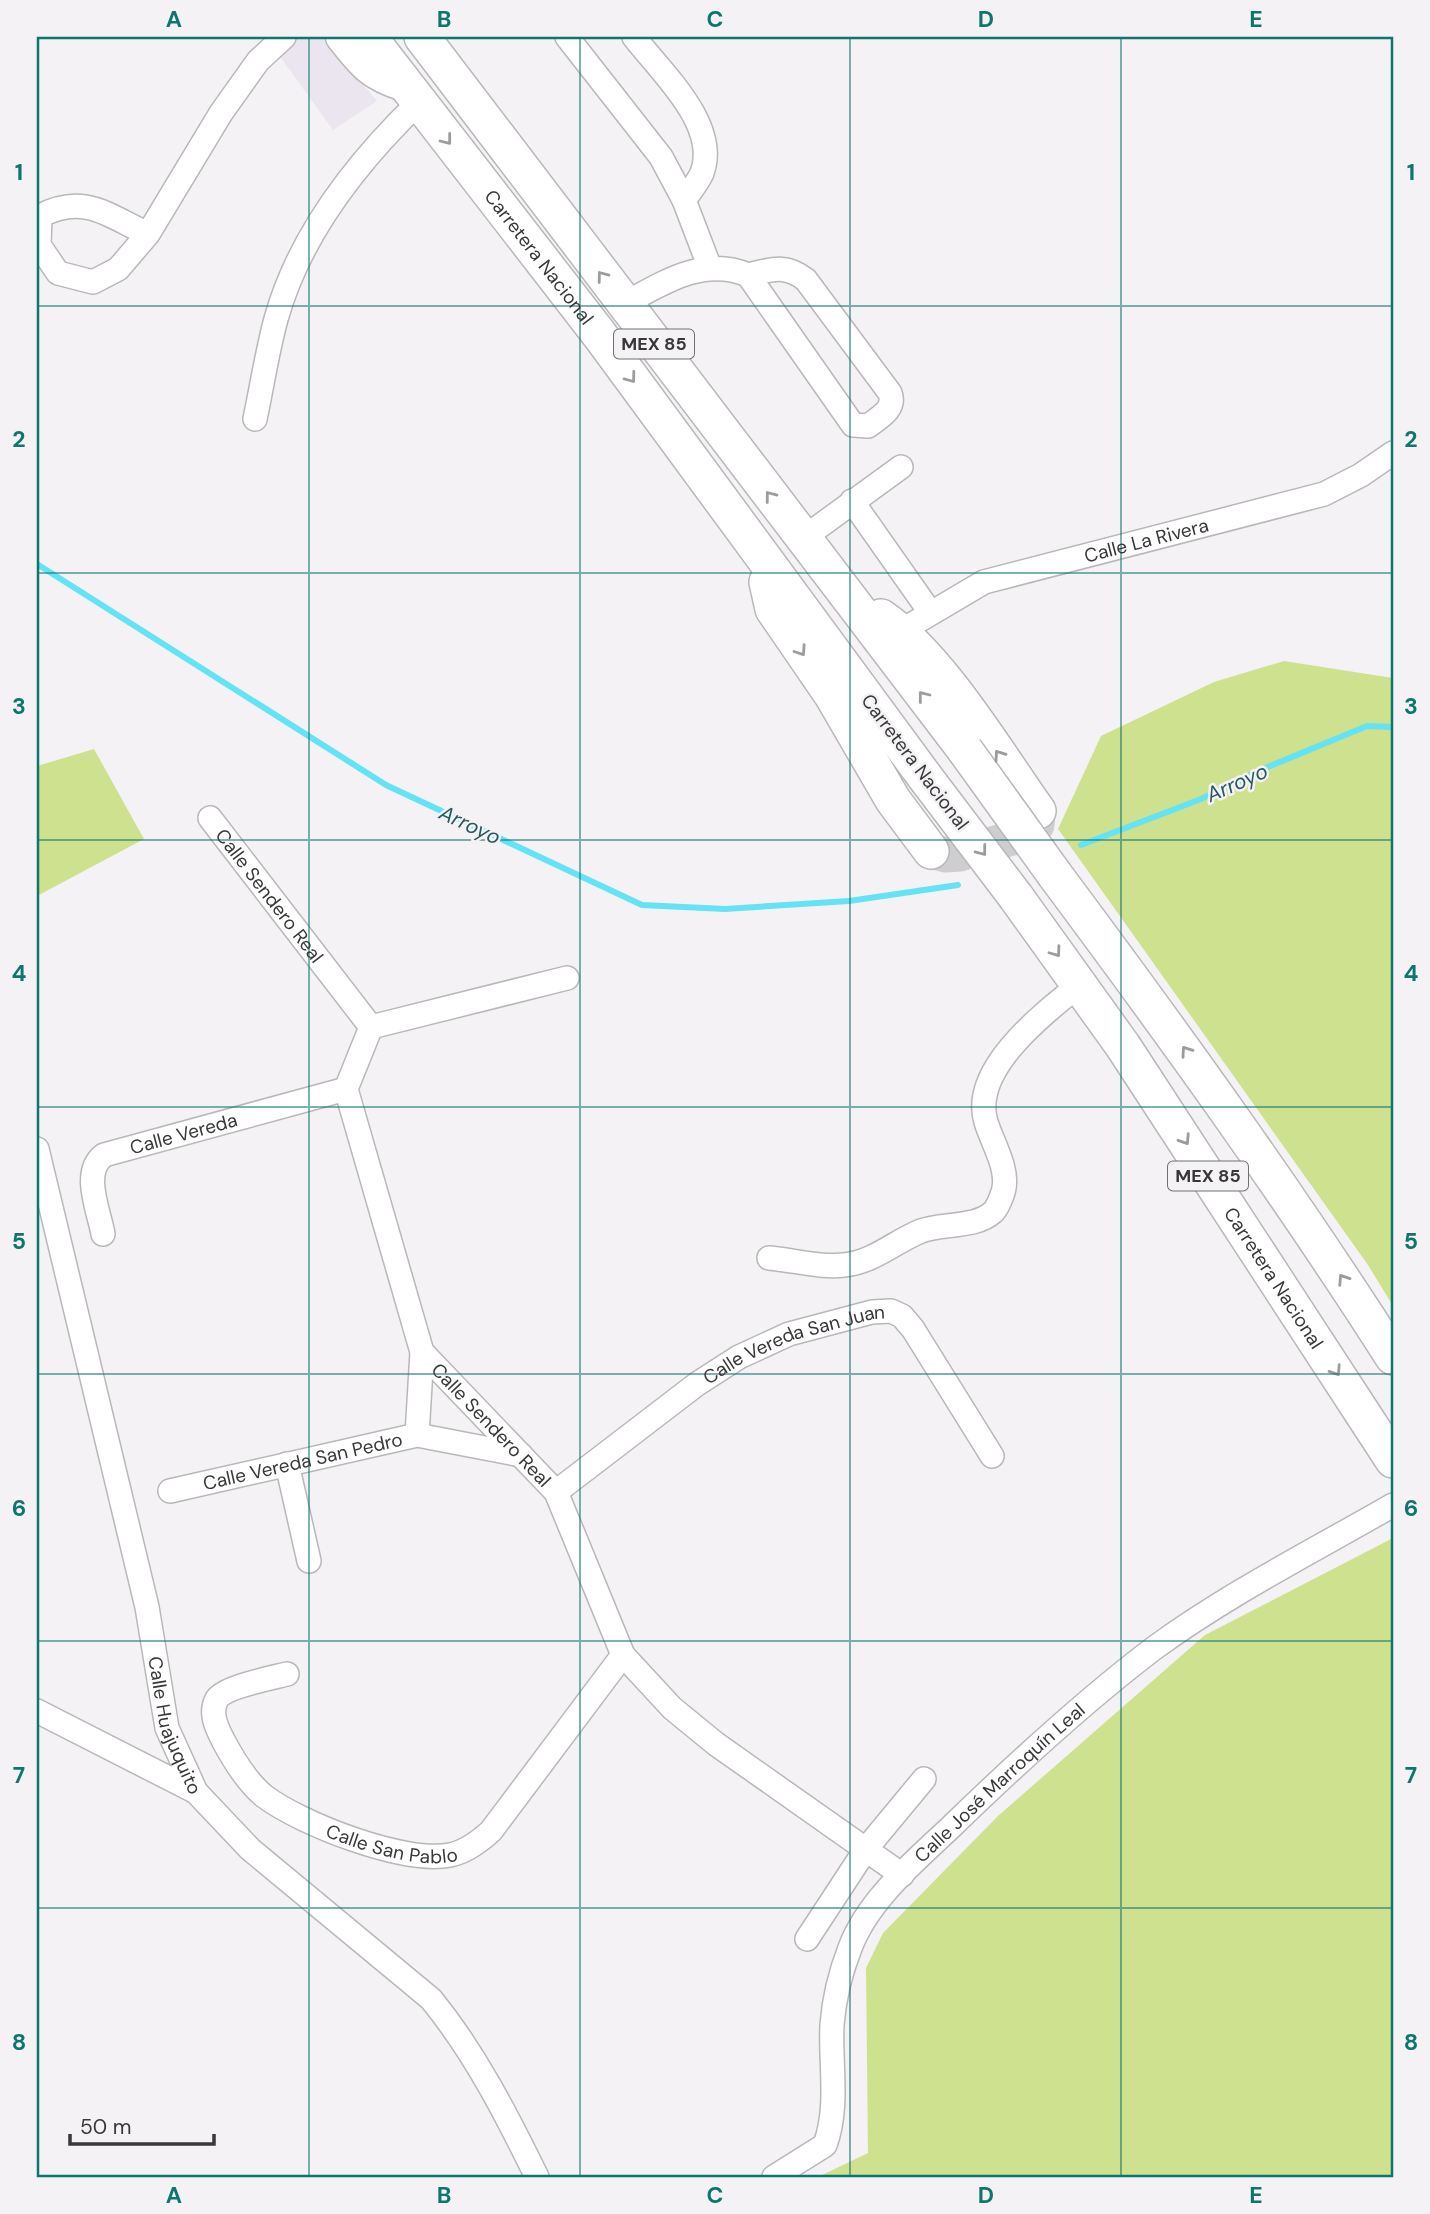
<svg xmlns="http://www.w3.org/2000/svg" width="1430" height="2214" font-family="'DM Sans',sans-serif">
	<rect width="100%" height="100%" fill="#f4f2f5"/>
	<path fill="#ebe5ef" d="M266 37H323L377 101 333 130Z"/>
	<path fill="#cee18f" d="M1284 661 1393 678V1306L1368 1265 1058 829 1101 736 1214 682Z
		M94 749 144 839 37 896V766Z
		M1393 1538V2177H818L868 2153 866 1968 883 1933 998 1816 1205 1635Z"/>
	<g fill="none" stroke-linecap="round" stroke-linejoin="round">
		<path stroke="#63e3f4" stroke-width="6" d="M37 564 386 785 642 905 725 909 849 901 958 885
			M1081 845 1201 799 1263 769 1367 726 1393 727"/>
		<path stroke="#cecdcf" stroke-width="35" stroke-dasharray="35 18" stroke-linecap="butt" d="M931 851 946 855 960 854 1015 837 1037 825 1038 812"/>
		<g stroke="#b9b7ba" stroke-width="26">
			<g id="minor">
				<path d="M567 37 661 157 684 200 710 268"/>
				<path d="M634 37C661 72 720 125 702 173 698 182 690 192 684 200"/>
				<path d="M148 234C107 215 84 193 40 216L39 245 58 273 93 282 118 269 148 234 221 113 258 61 284 37"/>
				<path d="M624 304C663 283 703 256 748 275L853 425 868 426C880 417 896 409 890 393L806 280C786 264 772 269 748 275"/>
				<path d="M255 419C262 386 267 352 276 319 299 236 357 162 418 103"/>
				<path d="M852 501 930 612"/>
				<path d="M802 539 901 467"/>
				<path id="s1" d="M901 631 984 582 1324 494 1361 475 1393 453"/>
				<path id="s2" d="M210 818 371 1027 346 1089 422 1352 556 1492 623 1655 672 1708 716 1744 902 1875"/>
				<path d="M371 1027 567 978"/>
				<path id="s3" d="M37 1149 147 1607 167 1728 196 1792 250 1849 431 1999C475 2053 506 2114 537 2177"/>
				<path id="s4" d="M103 1234C99 1211 81 1172 104 1155L346 1089"/>
				<path d="M769 1258C793 1260 821 1268 844 1265 874 1262 894 1242 921 1231 942 1223 976 1228 993 1212 997 1209 1003 1194 1004 1188 1008 1167 992 1142 986 1122 970 1070 1043 1014 1079 985"/>
				<path d="M417 1435 422 1352"/>
				<path d="M287 1464 309 1561"/>
				<path id="s5" d="M170 1491 417 1435 521 1455"/>
				<path id="s6" d="M556 1492 697 1384 739 1357 789 1334 872 1312 891 1311 902 1316 913 1329 992 1456"/>
				<path id="s7" d="M287 1674C271 1678 225 1687 217 1699 209 1713 217 1728 223 1740 233 1759 247 1782 264 1796 301 1824 404 1864 450 1855 466 1852 480 1841 491 1831L623 1655"/>
				<path d="M37 1711 196 1792"/>
				<path d="M807 1939 866 1849 924 1779"/>
				<path id="s8" d="M774 2177 825 2145C839 2107 830 2064 832 2025 834 1999 841 1971 850 1948 868 1900 915 1861 951 1827 1015 1765 1082 1703 1153 1649 1228 1594 1313 1551 1393 1505"/>
			</g>
		</g>
		<g stroke="#b9b7ba" stroke-width="33">
			<path id="major" d="M341 37C362 64 371 76 405 86"/>
		</g>
		<g stroke="#b9b7ba" stroke-width="38">
			<g id="highway">
				<path id="s9" d="M369 37 599 334 925 777"/>
				<path d="M422 37 965 750"/>
				<path d="M767 582 773 609 832 695 893 800 931 851"/>
				<path d="M881 617C940 657 996 752 1038 811"/>
				<path d="M1055 875C1172 1032 1287 1191 1393 1357"/>
				<path id="s10" d="M1016 897 1123 1046 1393 1460"/>
			</g>
		</g>
		<use href="#minor" stroke="#fff" stroke-width="23"/>
		<use href="#major" stroke="#fff" stroke-width="30"/>
		<use href="#highway" stroke="#fff" stroke-width="35"/>
		<g stroke="#b9b7ba" stroke-width="38" stroke-linecap="butt">
			<path id="highway-bridge" d="M965 750 1055 875
				M925 777 1016 897"/>
		</g>
		<use href="#highway-bridge" stroke="#fff" stroke-width="35"/>
	</g>
	<defs><path id="oneway-chevron" d="M-2-3.5L2.5 0L-2 3.5" fill="none" stroke-width="1.6" stroke-linecap="round" stroke-linejoin="round" transform="scale(1.75)"/></defs>
	<g stroke="#9c9c9c">
		<use href="#oneway-chevron" transform="translate(447 140) rotate(52)"/>
		<use href="#oneway-chevron" transform="translate(602 276) rotate(-127)"/>
		<use href="#oneway-chevron" transform="translate(631 378) rotate(53)"/>
		<use href="#oneway-chevron" transform="translate(770 496) rotate(-127)"/>
		<use href="#oneway-chevron" transform="translate(801 651) rotate(56)"/>
		<use href="#oneway-chevron" transform="translate(923 696) rotate(-128)"/>
		<use href="#oneway-chevron" transform="translate(999 755) rotate(-125)"/>
		<use href="#oneway-chevron" transform="translate(982 851) rotate(53)"/>
		<use href="#oneway-chevron" transform="translate(1056 952) rotate(54)"/>
		<use href="#oneway-chevron" transform="translate(1186 1051) rotate(-125)"/>
		<use href="#oneway-chevron" transform="translate(1185 1140) rotate(57)"/>
		<use href="#oneway-chevron" transform="translate(1343 1279) rotate(-123)"/>
		<use href="#oneway-chevron" transform="translate(1336 1371) rotate(57)"/>
	</g>
	<path fill="none" stroke="#0f766e" stroke-width="2" stroke-opacity="0.55" d="M309 37V2177M580 37V2177M850 37V2177M1121 37V2177M37 306H1393M37 573H1393M37 840H1393M37 1107H1393M37 1374H1393M37 1641H1393M37 1908H1393"/>
	<g text-anchor="middle" dominant-baseline="central" stroke-width="5" stroke-linejoin="round" paint-order="stroke">
		<g fill="#f4f2f5" stroke="#707071" stroke-width="2">
			<rect x="614" y="329.5" width="80" height="29" rx="5"/>
			<rect x="1168" y="1161.5" width="80" height="29" rx="5"/>
		</g>
		<g font-size="18" font-weight="bold" fill="#383839">
			<text x="654" y="344">MEX 85</text>
			<text x="1208" y="1176">MEX 85</text>
		</g>
		<g font-size="19" fill="#383839" stroke="#f4f2f5">
			<text stroke="none"><textPath href="#s9" startOffset="278">Carretera Nacional</textPath></text>
			<text stroke="none"><textPath href="#s1" startOffset="264">Calle La Rivera</textPath></text>
			<text transform="translate(915 762) rotate(53)">Carretera Nacional</text>
			<text stroke="none"><textPath href="#s2" startOffset="98">Calle Sendero Real</textPath></text>
			<text stroke="none"><textPath href="#s4" startOffset="166">Calle Vereda</textPath></text>
			<text stroke="none"><textPath href="#s10" startOffset="460">Carretera Nacional</textPath></text>
			<text stroke="none"><textPath href="#s6" startOffset="284">Calle Vereda San Juan</textPath></text>
			<text stroke="none"><textPath href="#s2" startOffset="705">Calle Sendero Real</textPath></text>
			<text stroke="none"><textPath href="#s5" startOffset="136">Calle Vereda San Pedro</textPath></text>
			<text stroke="none"><textPath href="#s3" startOffset="593">Calle Huajuquito</textPath></text>
			<text stroke="none"><textPath href="#s8" startOffset="485">Calle José Marroquín Leal</textPath></text>
			<text stroke="none"><textPath href="#s7" startOffset="327">Calle San Pablo</textPath></text>
		</g>
		<g font-size="21" font-style="italic" fill="#245b62" stroke="#f4f2f5">
			<text transform="translate(1237 783) rotate(-24)">Arroyo</text>
			<text transform="translate(470 825) rotate(25)">Arroyo</text>
		</g>
	</g>
	<rect width="1430" height="2214" fill="none" stroke="#f4f2f5" stroke-width="77"/>
	<path d="M70 2134v10h144v-10" fill="none" stroke="#383839" stroke-width="3.5"/>
	<text x="80" y="2134" font-size="21" fill="#383839" stroke="#f4f2f5" stroke-width="5" paint-order="stroke">50 m</text>
	<rect x="38" y="38" width="1354" height="2138" fill="none" stroke="#0f766e" stroke-width="2.5"/>
	<g font-size="23" text-anchor="middle" font-weight="bold" fill="#0f766e">
		<text x="174" y="27">A</text>
		<text x="444" y="27">B</text>
		<text x="715" y="27">C</text>
		<text x="986" y="27">D</text>
		<text x="1256" y="27">E</text>
		<text x="19" y="180">1</text>
		<text x="1411" y="180">1</text>
		<text x="19" y="447">2</text>
		<text x="1411" y="447">2</text>
		<text x="19" y="714">3</text>
		<text x="1411" y="714">3</text>
		<text x="19" y="981">4</text>
		<text x="1411" y="981">4</text>
		<text x="19" y="1249">5</text>
		<text x="1411" y="1249">5</text>
		<text x="19" y="1516">6</text>
		<text x="1411" y="1516">6</text>
		<text x="19" y="1783">7</text>
		<text x="1411" y="1783">7</text>
		<text x="19" y="2050">8</text>
		<text x="1411" y="2050">8</text>
		<text x="174" y="2203">A</text>
		<text x="444" y="2203">B</text>
		<text x="715" y="2203">C</text>
		<text x="986" y="2203">D</text>
		<text x="1256" y="2203">E</text>
	</g>
</svg>
